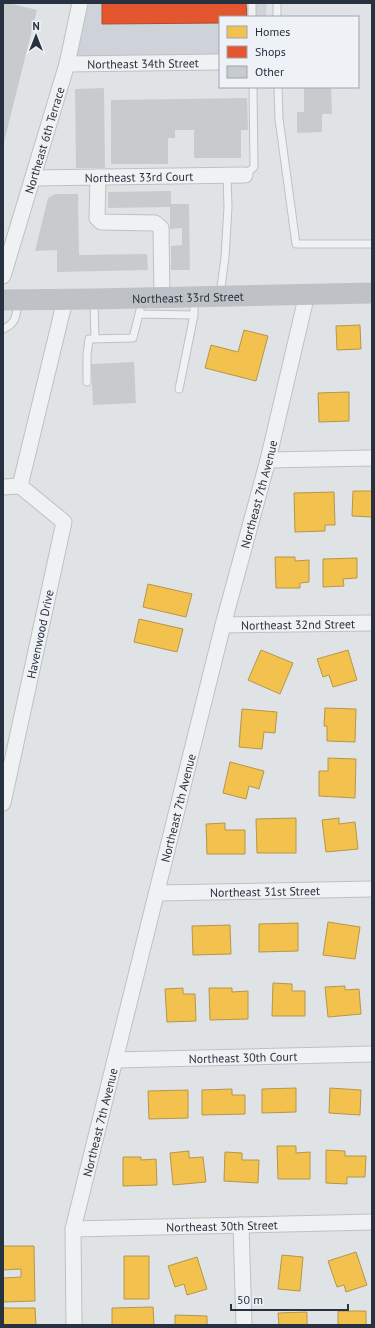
<svg xmlns="http://www.w3.org/2000/svg" width="375" height="1328" font-family="'PT Sans',sans-serif">
	<rect width="100%" height="100%" fill="#e0e3e6"/>
	<path fill="#ced3d9" d="M87 3H267L266 17H220V62L75 56Z"/>
	<path fill="#f2c14e" stroke="#b5964a" d="M360 325 361 349 337 350 336 326Z
		M244 330 268 336 256 381 205 368 211 345 238 352Z
		M349 392V421L319 422 318 393Z
		M353 491H372V517L352 516Z
		M334 492 335 525H325V531L295 532 294 493Z
		M275 557H295V561L309 560V582L300 583V588H276Z
		M357 558V578L343 579 344 586 323 587V559Z
		M148 584 192 594 186 617 143 607Z
		M139 619 183 629 177 652 134 642Z
		M261 650 293 663 280 694 248 680Z
		M348 650 357 680 333 687 329 675 323 677 317 659Z
		M325 708 356 709 355 742 327 741V726H324Z
		M242 709 277 712 275 733 264 732 262 749 239 747Z
		M328 758 356 759 355 798 319 796V771H328Z
		M230 762 264 771 259 789 249 786 246 799 223 793Z
		M296 818V853H257L256 819Z
		M339 818V824L355 822 358 849 326 852 322 820Z
		M225 823V830H245V854H207L206 824Z
		M328 922 360 927 355 959 323 955Z
		M298 923V951L259 952V924Z
		M230 925 231 954 193 955 192 926Z
		M273 983 292 984V991H305V1016H272Z
		M345 986V990L359 989 361 1014 328 1017 325 987Z
		M183 988V994H195L196 1021 167 1022 165 989Z
		M209 988H232V992L248 991V1019L210 1020Z
		M296 1088V1112L262 1113V1089Z
		M330 1088 361 1090 360 1115 329 1113Z
		M232 1089V1095H245V1114L202 1115V1090Z
		M188 1090V1118L149 1119 148 1091Z
		M277 1146H296V1153L310 1152V1179H278Z
		M326 1150 345 1151V1156H366L365 1177H347V1184L326 1183Z
		M189 1151V1158L203 1157 206 1182 173 1185 170 1153Z
		M225 1152 242 1153V1160H259L258 1183 224 1181Z
		M123 1157H141V1160L156 1159 157 1185 123 1186Z
		M3 1246H34L35 1301 3 1302V1278L21 1277V1269L3 1270Z
		M356 1252 367 1285 346 1292 344 1285 337 1287 328 1261Z
		M282 1255 303 1257 300 1291 278 1289Z
		M124 1256H149V1299H124Z
		M197 1257 207 1289 187 1295 184 1284 175 1287 168 1266Z
		M153 1307 154 1325H112V1308Z
		M3 1308H35L36 1325H3Z
		M338 1311H366V1325H338Z
		M307 1312V1325H279L278 1313Z
		M175 1315 207 1316V1325H175Z"/>
	<path fill="#e4572e" stroke="#ab4c33" d="M102 3H246L247 17H220V23L102 24Z"/>
	<path fill="#c8cbce" d="M3 3H8L37 10 4 142Z
		M304 87H331L332 114H322V132L297 133V112H304Z
		M104 88 105 168H76L75 89Z
		M247 98 248 130H241V158H194V130H175V138H168V164H111V100Z
		M171 191V204H189L190 270H171V246L182 245V228L170 229V207L108 208V192Z
		M55 194H78L79 255 147 254 148 270 57 272V250L35 251 48 198Z
		M134 362 136 403 93 405 91 364Z"/>
	<g fill="none" stroke-linecap="round" stroke-linejoin="round">
		<g stroke="#bec1c4" stroke-width="9">
			<path id="lane" d="M252 3V17
				M277 3V17
				M278 87 279 119 296 244H372
				M245 175 254 167 253 87
				M220 294 225 258 228 207 227 176
				M94 302 95 339
				M139 314 194 315V299
				M3 329C17 323 16 315 18 302
				M87 382V355L89 339 133 338 140 310V300
				M179 389 194 315"/>
		</g>
		<g stroke="#bec1c4" stroke-width="17">
			<g id="street">
				<path id="s1" d="M67 64 220 62"/>
				<path d="M98 177 97 218 101 222 155 223 161 228 162 298"/>
				<path id="s2" d="M33 178 245 175"/>
				<path id="s3" d="M3 276 67 64 80 3"/>
				<path d="M268 460 372 458"/>
				<path d="M20 486 65 300"/>
				<path d="M3 487 20 486 64 522 3 803"/>
				<path id="s4" d="M223 625 372 623"/>
				<path id="s5" d="M157 893 372 889"/>
				<path id="s6" d="M115 1060 372 1054"/>
				<path d="M241 1225 244 1325"/>
				<path id="s7" d="M73 1229 372 1222"/>
				<path id="s8" d="M74 1325 73 1229 223 625 268 460 307 294"/>
			</g>
		</g>
		<use href="#lane" stroke="#f0f1f2" stroke-width="7"/>
		<use href="#street" stroke="#f0f1f2" stroke-width="15"/>
		<path stroke="#bec1c5" stroke-width="21" id="s9" d="M3 300 94 299 372 293"/>
	</g>
	<g text-anchor="middle" dominant-baseline="central" stroke-width="4" stroke-linejoin="round" paint-order="stroke">
		<g font-size="12" fill="#27313f" stroke="#eef1f6">
			<text stroke="none"><textPath href="#s1" startOffset="76">Northeast 34th Street</textPath></text>
			<text stroke="none"><textPath href="#s3" startOffset="142">Northeast 6th Terrace</textPath></text>
			<text stroke="none"><textPath href="#s2" startOffset="106">Northeast 33rd Court</textPath></text>
			<text stroke="none"><textPath href="#s9" startOffset="185">Northeast 33rd Street</textPath></text>
			<text stroke="none"><textPath href="#s8" startOffset="854">Northeast 7th Avenue</textPath></text>
			<text stroke="none"><textPath href="#s4" startOffset="75">Northeast 32nd Street</textPath></text>
			<text transform="translate(40 634) rotate(-78)">Havenwood Drive</text>
			<text stroke="none"><textPath href="#s8" startOffset="530">Northeast 7th Avenue</textPath></text>
			<text stroke="none"><textPath href="#s5" startOffset="108">Northeast 31st Street</textPath></text>
			<text stroke="none"><textPath href="#s6" startOffset="128">Northeast 30th Court</textPath></text>
			<text stroke="none"><textPath href="#s8" startOffset="206">Northeast 7th Avenue</textPath></text>
			<text stroke="none"><textPath href="#s7" startOffset="149">Northeast 30th Street</textPath></text>
		</g>
	</g>
	<rect width="375" height="1328" fill="none" stroke="#27313f" stroke-width="8"/>
	<rect x="219" y="16" width="140" height="72" fill="#eef1f6" stroke="#9ea4ad"/>
	<rect x="227" y="26" width="20" height="12" fill="#f2c14e" stroke="#9ea4ad"/>
	<text x="255" y="36" font-size="12" fill="#27313f">Homes</text>
	<rect x="227" y="46" width="20" height="12" fill="#e4572e" stroke="#9ea4ad"/>
	<text x="255" y="56" font-size="12" fill="#27313f">Shops</text>
	<rect x="227" y="66" width="20" height="12" fill="#c8cbce" stroke="#9ea4ad"/>
	<text x="255" y="76" font-size="12" fill="#27313f">Other</text>
	<g transform="translate(36 36)" stroke="#eef1f6" stroke-width="3" paint-order="stroke">
	<path d="M0-3L7 15L0 10L-7 15Z" fill="#27313f"/>
	<text y="-6" font-size="11" font-weight="bold" text-anchor="middle" fill="#27313f">N</text>
	</g>
	<path d="M231 1304v6h117v-6" fill="none" stroke="#27313f" stroke-width="2"/>
	<text x="237" y="1304" font-size="12" fill="#27313f" stroke="#eef1f6" stroke-width="3" paint-order="stroke">50 m</text>
</svg>
